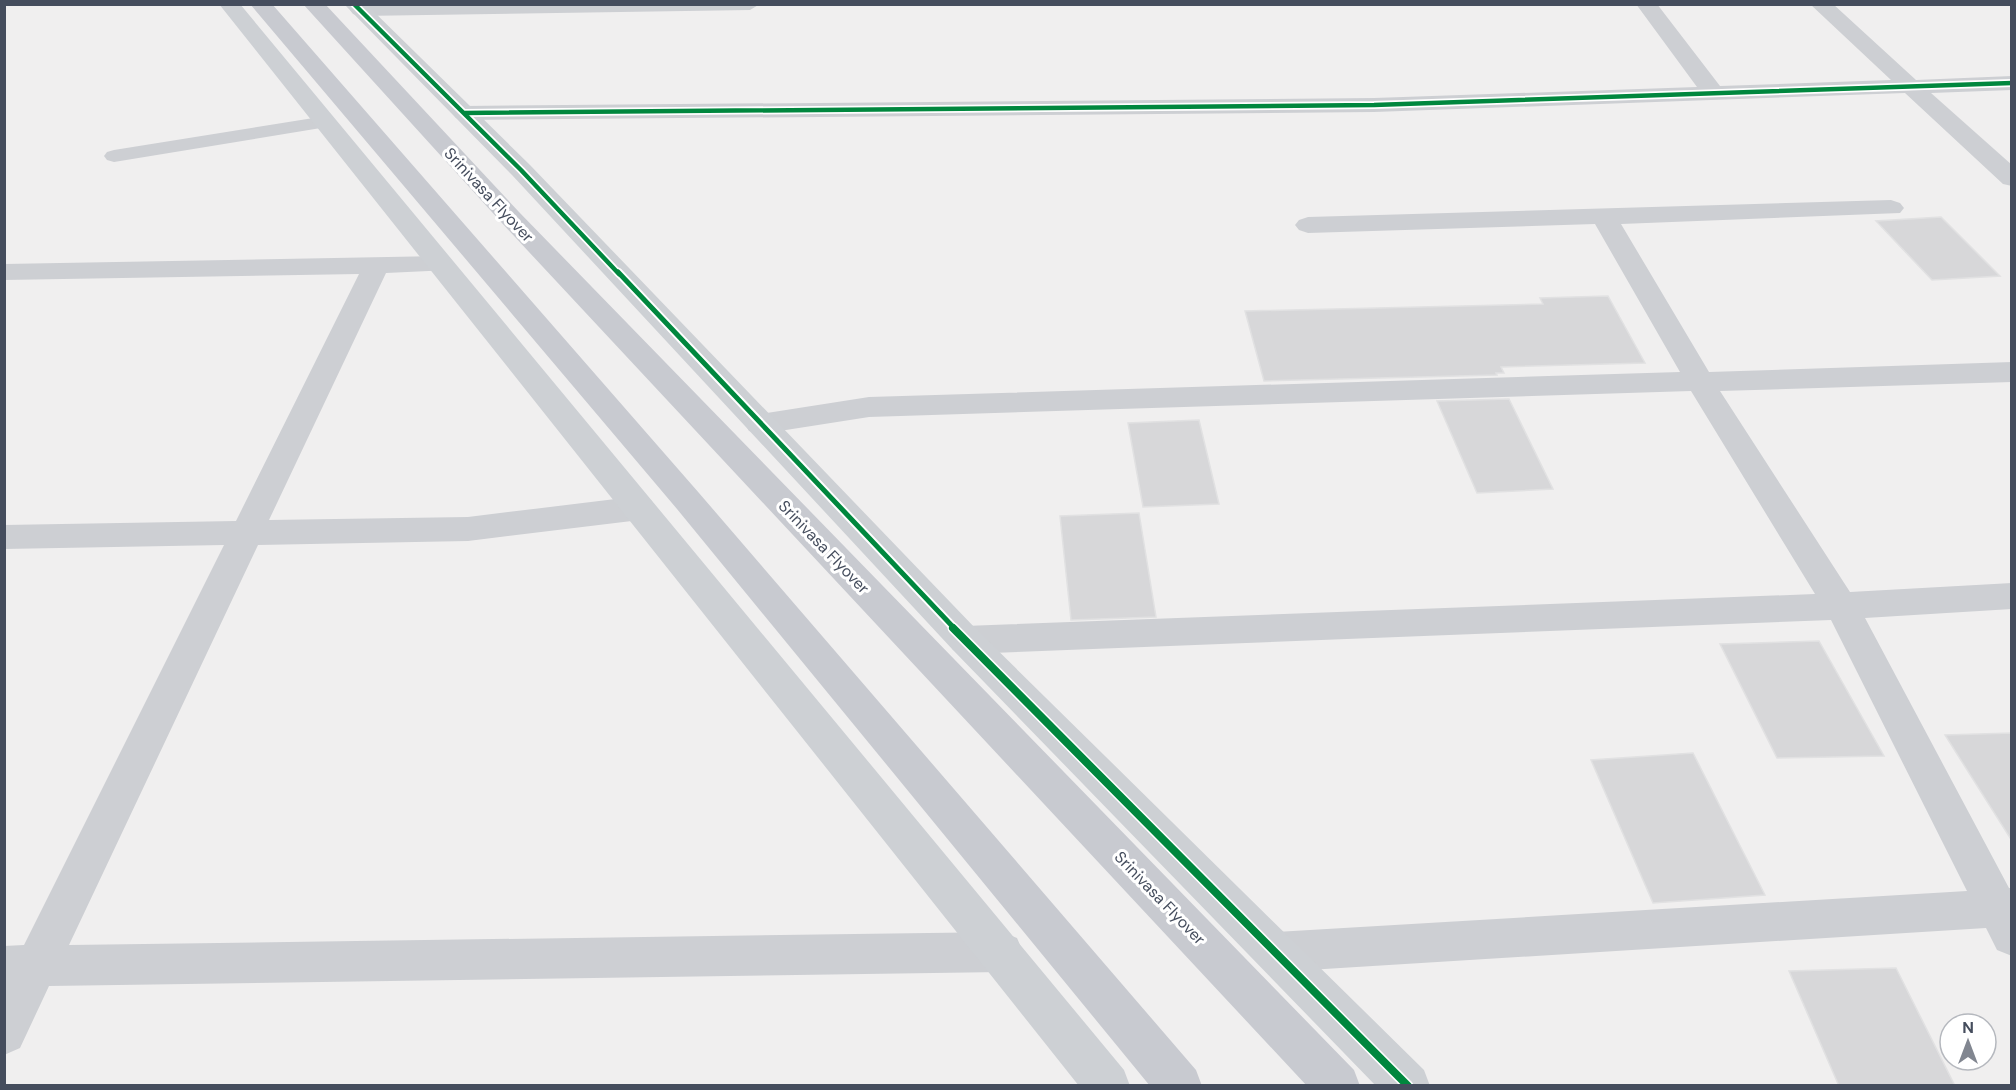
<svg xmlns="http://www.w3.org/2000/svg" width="2016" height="1090" font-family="'DM Sans',sans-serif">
	<rect width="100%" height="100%" fill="#f0efef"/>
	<path fill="#d7d7d9" stroke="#e1e1e2" stroke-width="1.5" d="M1941 217 2000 276 1932 280 1876 221Z
		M1608 296 1645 363 1501 367 1504 373H1496L1497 375 1264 381 1245 311 1543 304 1540 298Z
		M1509 399 1553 489 1477 493 1437 401Z
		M1199 420 1219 504 1143 507 1128 423Z
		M1139 513 1156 617 1071 620 1060 516Z
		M1819 641 1884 756 1777 758 1720 644Z
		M2012 733V841L1945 735Z
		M1693 753 1765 895 1653 903 1591 760Z
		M1896 968 1955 1086H1839L1789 971Z"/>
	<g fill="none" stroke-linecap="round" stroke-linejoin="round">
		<path fill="#cdcfd3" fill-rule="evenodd" d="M326 116 336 122 333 126 114 162 107 160 104 156 107 152 114 150Z"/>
		<path fill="#cdcfd3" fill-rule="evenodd" d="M357 4H760L750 10 360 16 353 14 350 10Z
			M1636 4H1657L1720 86 1891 80 1810 4H1833L1916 80 2012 76V90L1931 93 2012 165V186L2003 184 1905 93 1374 112 464 120 456 118 452 113 456 108 464 106 1374 98 1697 87Z
			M1891 200 1900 203 1904 208 1900 213 1621 224 1709 372 2012 362V382L1720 391 1850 592 2012 583V609L1865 618 2009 888H2012V956L1997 950 1986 928 1276 972 1261 966 1255 952 1261 938 1276 932 1967 891 1831 620 965 654 953 650 947 640 953 630 965 626 1815 594 1691 391 869 417 760 434 749 431 745 424 749 417 760 414 869 397 1680 372 1595 224 1308 233 1299 230 1295 225 1299 220 1308 217Z
			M441 256 450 258 454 264 450 270 386 273 269 520 468 517 640 496 651 500 656 508 651 516 640 520 468 541 258 545 69 945 1002 932 1017 938 1023 952 1017 966 1002 972 49 986 20 1048 4 1055V946L24 945 224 545 4 549V525L236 521 359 274 4 280V264Z"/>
		<path fill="#cdd0d4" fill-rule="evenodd" d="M219 4H240L1124 1070 1130 1086H1079Z
			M344 4H366L530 165 977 630 1424 1070 1430 1086H1376L953 650 512 175Z"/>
		<path fill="#c8cad0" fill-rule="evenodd" d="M250 4H272L699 493 1196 1070 1202 1086H1150L677 509Z
			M303 4H325L519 212 1354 1070 1360 1086H1307L501 222Z"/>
		<g stroke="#fff" stroke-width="8">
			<path id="cycleway-far2" d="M354 4 521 170 619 274
				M464 113 1374 105 2012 83"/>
		</g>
		<g stroke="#fff" stroke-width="9">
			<path id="cycleway-far1" d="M618 272 955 629"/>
		</g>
		<g stroke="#fff" stroke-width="11">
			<path id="cycleway" d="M953 628 1408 1086"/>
		</g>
		<use href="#cycleway-far2" stroke="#00873e" stroke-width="4.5"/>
		<use href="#cycleway-far1" stroke="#00873e" stroke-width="5"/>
		<use href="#cycleway" stroke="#00873e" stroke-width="8"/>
	</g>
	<g text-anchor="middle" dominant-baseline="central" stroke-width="6" stroke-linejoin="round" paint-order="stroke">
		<g font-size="16" fill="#454d5d" stroke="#fff">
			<text transform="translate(489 195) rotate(47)">Srinivasa Flyover</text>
			<text transform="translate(824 547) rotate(46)">Srinivasa Flyover</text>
			<text transform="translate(1160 898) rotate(46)">Srinivasa Flyover</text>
		</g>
	</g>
	<rect width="2016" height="1090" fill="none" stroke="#454d5d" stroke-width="12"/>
	<g transform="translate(1968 1042)"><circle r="28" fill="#ffffff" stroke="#b5b8be" stroke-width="1.5"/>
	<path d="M0-4.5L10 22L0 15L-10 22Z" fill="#818690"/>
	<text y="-9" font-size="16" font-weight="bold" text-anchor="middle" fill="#454d5d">N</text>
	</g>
</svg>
